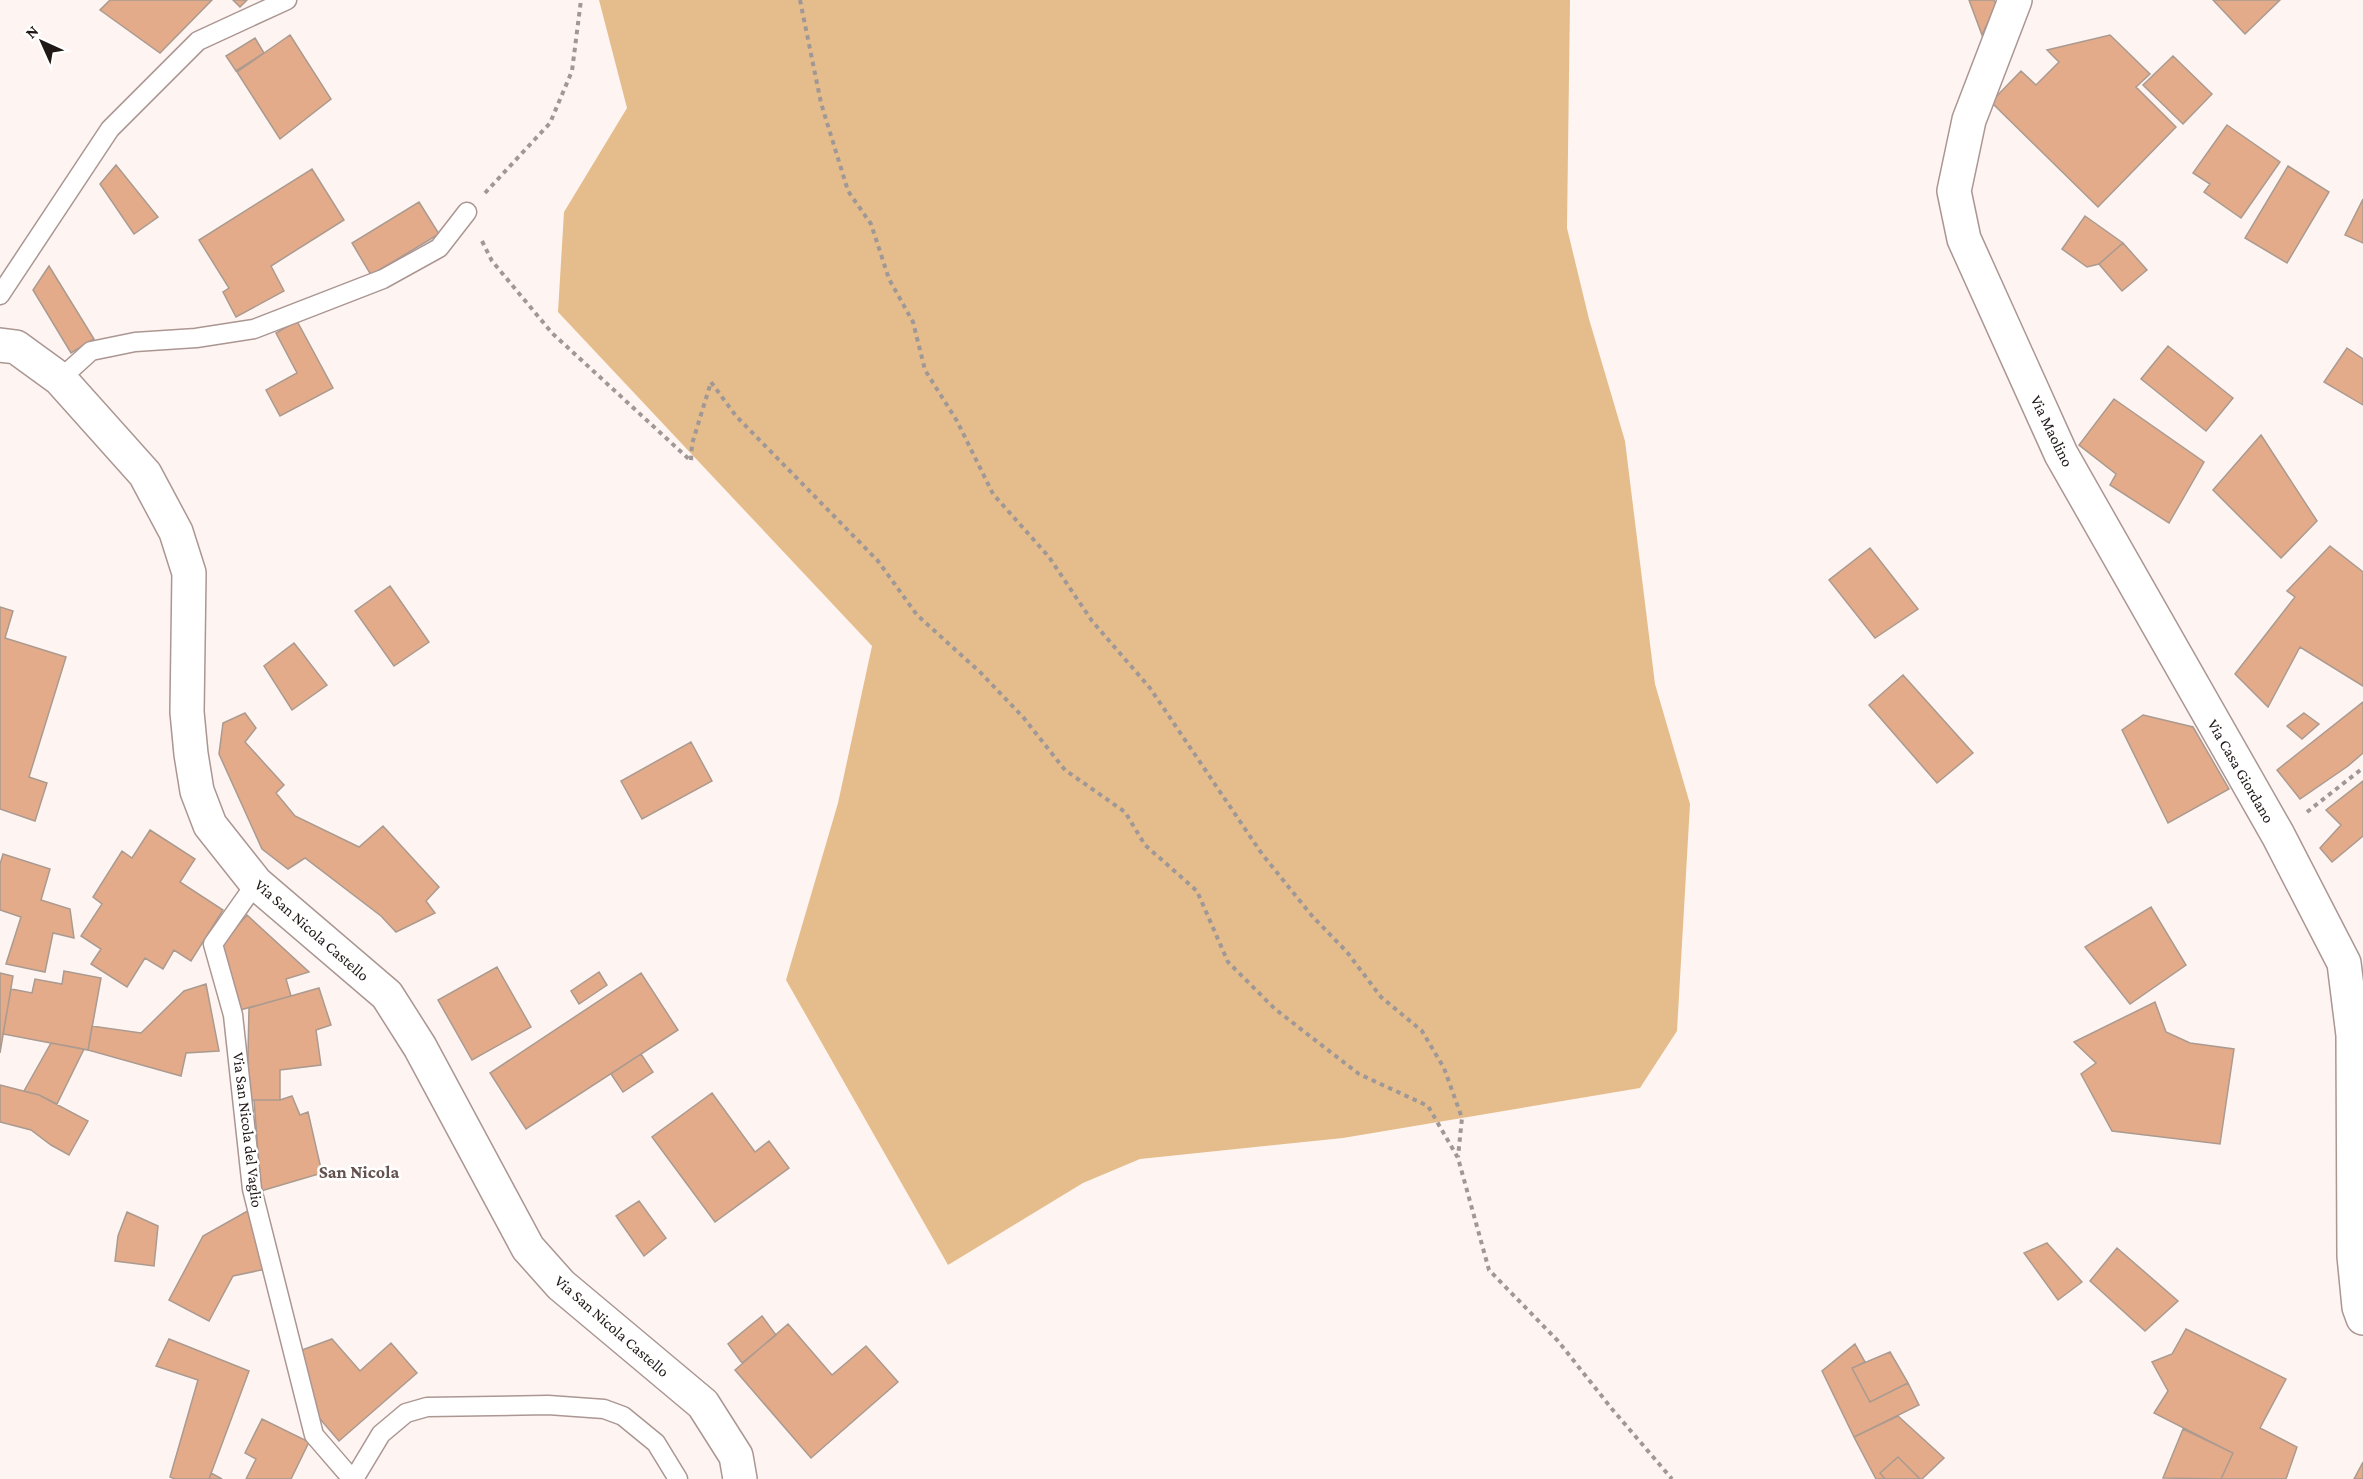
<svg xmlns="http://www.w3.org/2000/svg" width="2363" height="1479" font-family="'Crimson Pro',serif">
	<rect width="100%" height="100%" fill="#fef5f2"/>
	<path fill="#e5bd8c" d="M599 0H1570L1567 228 1589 319 1625 441 1655 684 1690 804 1677 1031 1640 1088 1343 1138 1140 1159 1083 1183 948 1265 786 980 838 803 872 646 558 312 564 212 627 108Z"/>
	<path fill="#e3ab8a" stroke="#ab9a8f" stroke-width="1.5" d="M110 0H212L160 53 100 10Z
		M233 0H247L240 7Z
		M1969 0H1994L1996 4 1982 35Z
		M2213 0H2280L2245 34Z
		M290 35 331 99 280 139 237 72Z
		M2110 35 2150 74 2136 87 2176 127 2098 207 1991 102 2021 71 2036 85 2059 62 2047 50Z
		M255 38 264 53 236 71 226 56Z
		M2173 56 2212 94 2183 124 2143 85Z
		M2227 125 2280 162 2241 218 2204 192 2210 184 2193 173Z
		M116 165 158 217 134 234 100 184Z
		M2288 166 2329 192 2287 263 2245 238Z
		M312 169 344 220 271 266 284 291 236 317 223 292 229 288 199 240Z
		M2363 199V243L2345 235Z
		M419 202 439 234 371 275 352 243Z
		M2085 216 2123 243 2099 264 2087 267 2062 249Z
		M2123 243 2147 270 2122 291 2099 264Z
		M49 266 94 339 71 353 33 290Z
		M297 321 333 388 280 416 266 390 297 373 276 333Z
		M2168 346 2233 398 2206 431 2141 379Z
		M2347 348 2363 359V405L2324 382Z
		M2114 399 2204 462 2169 523 2110 485 2116 474 2079 445Z
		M2261 435 2317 521 2281 558 2213 490Z
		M2330 546 2363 572V686L2300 647 2268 707 2235 674 2295 597 2287 591Z
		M1870 548 1918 609 1875 638 1829 580Z
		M390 586 429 642 394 666 355 611Z
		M0 607 13 611 5 638 66 657 29 777 47 783 35 821 0 809Z
		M294 643 327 685 292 710 264 666Z
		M1903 675 1973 753 1937 783 1869 705Z
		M2363 702V753L2348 766 2300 799 2277 770Z
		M245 713 256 728 245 742 284 785 276 793 295 816 359 847 383 826 439 887 426 901 435 913 396 932 381 916 305 858 288 869 262 849 219 754 223 723Z
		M2304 713 2319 724 2302 739 2287 726Z
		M2143 715 2193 727 2229 789 2168 823 2122 730Z
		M691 742 712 781 642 819 621 781Z
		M2363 781V836L2332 862 2320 848 2341 825 2326 810Z
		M150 830 195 859 180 882 223 910 191 961 174 950 163 969 145 958 127 987 91 964 101 949 81 936 102 904 93 897 122 851 132 858Z
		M3 854 50 869 41 900 70 909 74 938 53 933 45 972 6 964 21 917 0 910V864Z
		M2151 907 2186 965 2130 1004 2085 947Z
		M247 915 309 972 286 979 291 996 240 1010 221 944Z
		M497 967 531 1027 472 1060 438 1000Z
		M64 971 101 978 88 1050 3 1034 11 989 32 993 35 979 62 984Z
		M599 972 607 985 579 1004 571 991Z
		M0 973 13 976 0 1053Z
		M641 973 678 1030 526 1129 490 1073Z
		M206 984 219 1051 186 1053 181 1076 88 1050 92 1026 141 1033 184 991Z
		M319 988 331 1025 316 1030 321 1065 280 1070V1100H247L249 1008Z
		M2155 1002 2166 1032 2190 1043 2234 1049 2220 1144 2112 1131 2081 1074 2096 1063 2074 1042Z
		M51 1043 84 1049 57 1104 39 1095 24 1091Z
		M641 1054 653 1072 623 1092 611 1074Z
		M0 1085 39 1095 88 1121 69 1155 51 1145 31 1130 0 1122Z
		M712 1093 755 1152 769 1141 789 1168 715 1222 652 1137Z
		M292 1096 300 1115 308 1112 322 1173 261 1191 254 1100H280Z
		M639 1201 666 1238 644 1256 616 1216Z
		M253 1208 266 1269 233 1276 209 1321 169 1300 203 1236Z
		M127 1212 158 1226 154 1266 115 1261 118 1236Z
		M2047 1243 2082 1282 2058 1300 2024 1253Z
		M2117 1248 2178 1301 2145 1331 2090 1281Z
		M762 1316 776 1335 742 1363 728 1344Z
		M788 1324 832 1375 866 1346 898 1382 811 1458 735 1370Z
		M2186 1329 2286 1379 2260 1428 2297 1447 2286 1479H2221L2233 1453 2154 1413 2168 1391 2152 1362 2172 1354Z
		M169 1339 249 1371 209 1479H175L170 1477 198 1380 156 1366Z
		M332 1339 360 1371 391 1343 417 1373 339 1441 314 1412 302 1350Z
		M1855 1344 1865 1362 1852 1368 1870 1402 1908 1383 1919 1405 1854 1437 1822 1371Z
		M1890 1352 1908 1383 1870 1402 1852 1368Z
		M1898 1416 1944 1458 1922 1479H1920L1898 1457 1880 1473 1885 1479H1876L1854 1437Z
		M262 1419 309 1442 291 1479H246L256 1459 245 1453Z
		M2183 1429 2233 1453 2221 1479 2163 1478Z
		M1898 1457 1920 1479H1885L1880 1473Z
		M2363 1462V1479H2354Z
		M211 1473 222 1479H209Z"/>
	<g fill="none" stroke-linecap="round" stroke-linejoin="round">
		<g stroke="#ab9692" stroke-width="21">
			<path id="service" d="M0 295 110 129 198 41 287 0
				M60 379 91 351 135 342 196 338 254 329 383 279 439 248 467 212
				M256 883 213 944 233 1015 252 1189 314 1435 352 1479
				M354 1479 381 1434 406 1413 427 1407 548 1405 604 1409 623 1416 656 1443 678 1479"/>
		</g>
		<g stroke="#ab9692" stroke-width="36">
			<path id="minor" d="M2015 0 1969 120 1954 191 1964 239 2061 454 2278 835 2344 963 2353 1035 2354 1256 2359 1307 2363 1318
				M0 345 16 347 60 379 145 474 176 532 189 573 187 712 191 754 197 791 210 825 256 883 387 995 420 1047 528 1248 561 1285 703 1404 736 1456 740 1479"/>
		</g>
		<path stroke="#a09896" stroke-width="4" stroke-dasharray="4.5 4.5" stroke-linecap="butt" d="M800 0 821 103 848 191 871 224 889 279 913 322 925 370 957 421 993 494 1049 557 1092 621 1150 688 1262 854 1313 917 1347 952 1381 997 1422 1031 1444 1068 1462 1118 1458 1157
			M485 193 550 123 572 71 581 0
			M482 241 492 261 552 333 691 461 692 444 711 382 736 416 878 561 917 615 981 673 1023 717 1065 770 1125 812 1145 845 1197 891 1228 962 1275 1009 1359 1074 1428 1106 1458 1158 1489 1270 1558 1341 1612 1409 1672 1479
			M2307 812 2363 768"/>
		<use href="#service" stroke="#fff" stroke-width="18"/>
		<use href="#minor" stroke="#fff" stroke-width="33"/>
	</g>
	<g text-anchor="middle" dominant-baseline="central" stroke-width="5" stroke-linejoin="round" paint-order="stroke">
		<g font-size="16" fill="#201817" stroke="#fff">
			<text transform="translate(2052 431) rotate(64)">Via Maolino</text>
			<text transform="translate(2241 771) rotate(60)">Via Casa Giordano</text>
			<text transform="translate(312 930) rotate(41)">Via San Nicola Castello</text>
			<text transform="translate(248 1130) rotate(83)">Via San Nicola del Vaglio</text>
			<text transform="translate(612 1326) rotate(41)">Via San Nicola Castello</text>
		</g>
		<g font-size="18" font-weight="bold" fill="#64524e" stroke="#fff">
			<text x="359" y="1172">San Nicola</text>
		</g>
	</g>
	<g transform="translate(42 42) rotate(315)" stroke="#ffffff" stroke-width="4.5" paint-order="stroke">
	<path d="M0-4.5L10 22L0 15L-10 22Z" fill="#201817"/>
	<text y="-9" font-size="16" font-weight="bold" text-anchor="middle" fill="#201817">N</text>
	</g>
</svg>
